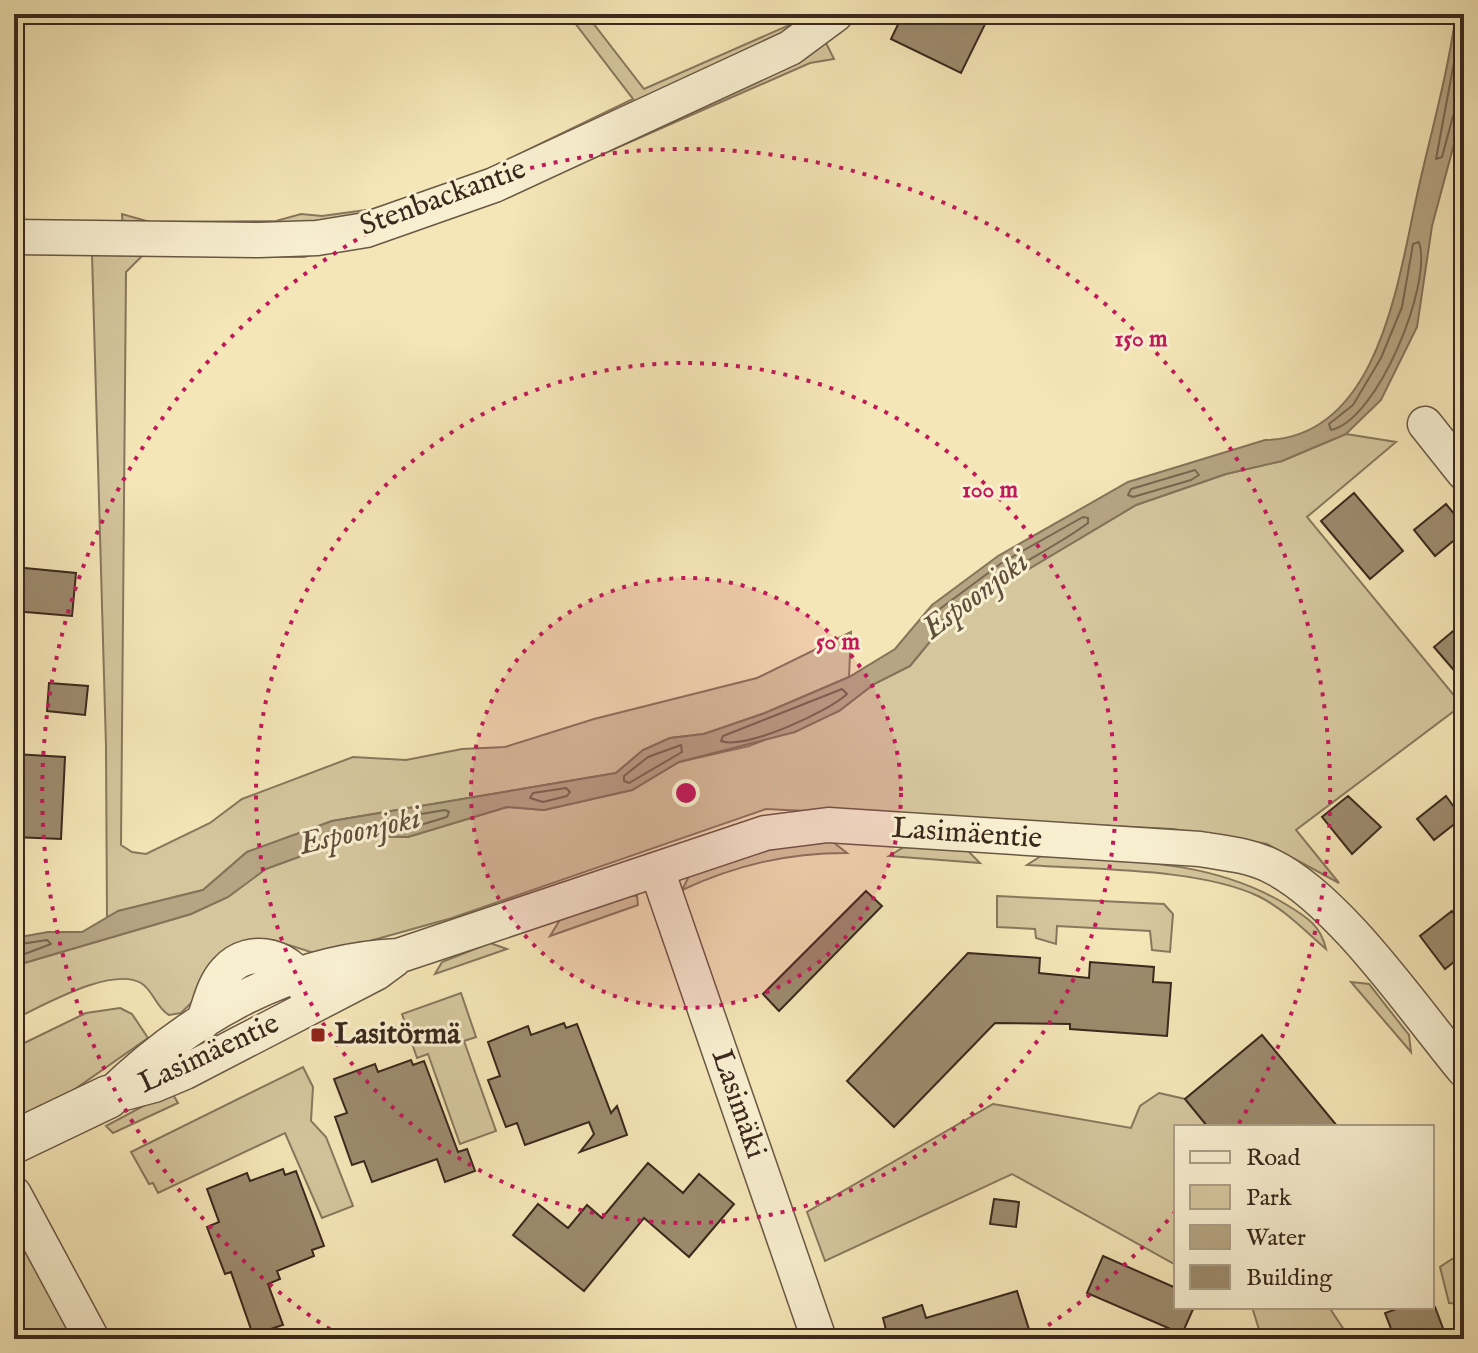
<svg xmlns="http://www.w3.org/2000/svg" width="1478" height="1353" font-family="'IM FELL English',serif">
	<rect width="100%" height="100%" fill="#f5e6b7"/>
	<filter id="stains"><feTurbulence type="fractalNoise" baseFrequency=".0025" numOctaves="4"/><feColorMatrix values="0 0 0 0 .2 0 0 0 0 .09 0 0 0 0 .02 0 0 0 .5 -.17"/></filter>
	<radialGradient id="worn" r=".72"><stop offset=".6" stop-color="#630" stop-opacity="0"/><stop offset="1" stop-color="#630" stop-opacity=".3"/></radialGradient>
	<path fill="#d5c69d" stroke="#88775d" stroke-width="2" d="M568 14H586L644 89 812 15 834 59 810 63 564 171 408 231 304 257 143 255 126 272 121 845 132 852 146 854 210 823 242 799 353 757 406 760 462 749 505 747 594 719 757 678 851 632 849 677 765 713 704 734 670 738 643 750 616 773 332 821 247 852 203 890 119 911 107 918 106 746 92 254H125L122 214 150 222 276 221 301 214 322 216 373 209 467 179 633 99Z
		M1346 434 1396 442 1307 517 1462 705 1296 830 1339 883 1267 844 1173 829 766 809 452 918 341 949 317 954 273 940H252L222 957 198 996 181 1013 169 1015C156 1008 154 991 141 983 111 966 43 1006 14 1019V966L191 914 228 897 265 869 356 836 408 837 507 807 544 810 632 790 679 762 749 746 839 711 874 684 910 666 937 633 1017 576 1136 505 1226 474 1282 461Z
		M797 842H833L847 853C787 853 736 865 682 890L691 872Z
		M904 847 968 851 980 863 889 856Z
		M1041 856C1126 861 1212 859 1287 905 1307 917 1321 926 1326 949 1305 931 1283 908 1258 896 1198 868 1095 870 1027 865Z
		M623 895 637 896 638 905 550 936 561 918Z
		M997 896 1164 904 1173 914 1170 952 1152 950 1150 931 1057 926 1056 944 1036 938 1035 929 997 927Z
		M490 943 507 949 435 974 442 962Z
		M1351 982 1369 984 1409 1035 1411 1052Z
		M461 993 476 1037 464 1041 496 1131 460 1144 428 1054 417 1058 402 1014Z
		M120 1008 132 1014 148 1038 55 1103 14 1121V1048L86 1013Z
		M303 1067 313 1087 311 1121 326 1137 353 1206 322 1218 285 1133 158 1193 153 1183 149 1184 131 1152Z
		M171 1091 178 1103 113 1133 106 1126Z
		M1159 1093 1185 1099 1208 1127H1176V1265L1012 1174 825 1261 807 1212 993 1104 1131 1128 1140 1106Z
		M14 1227 75 1339H14Z
		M1452 1259 1464 1261 1463 1304 1449 1303 1440 1267Z
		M1252 1307H1329L1350 1339H1262Z"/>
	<path fill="#b6a583" stroke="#85735a" stroke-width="2" d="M1456 14H1464V107L1432 226 1417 327 1381 400 1346 434 1282 461 1226 474 1136 505 1017 576 937 633 910 666 874 684 839 711 795 732 679 762 632 790 544 810 507 807 408 837 356 836 266 869 228 897 191 914 14 966V938L48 932H82L118 911 203 890 247 852 332 821 616 773 643 750 670 738 704 734 765 713 849 677 895 649 932 605 998 556 1128 482 1265 440C1382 438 1399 272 1419 186 1432 129 1448 72 1456 14Z"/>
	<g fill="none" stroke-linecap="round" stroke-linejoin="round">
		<path stroke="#786650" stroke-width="2" d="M1463 14 1436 159 1442 157 1453 116 1464 111
			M1419 242C1433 284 1377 421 1331 430L1329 424 1353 405 1381 358 1402 307 1413 244Z
			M1195 470 1199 475 1191 480 1133 497 1128 495 1131 489Z
			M1083 517 1088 518V523C1064 541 1039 553 1014 569 987 585 965 607 938 623L933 622 937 611 1003 562Z
			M842 689 847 694C828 712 745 750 721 741L723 736Z
			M681 745 682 752 629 783 624 781V776L648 757Z
			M566 788 570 792 567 796 543 802 530 798 533 793Z
			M445 810 449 812 447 817 407 829 383 825 385 820Z
			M14 945 47 940 51 944 14 958"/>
	</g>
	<path fill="#9c8b6d" stroke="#3b281d" stroke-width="2" d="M903 14H990L961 73 891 39Z
		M1354 493 1403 551 1370 579 1321 521Z
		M1446 504 1464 526V532L1435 556 1414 530Z
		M14 567 76 573 72 616 14 611Z
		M1464 622V682L1434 647Z
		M49 683 88 686 85 715 47 711Z
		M14 754 65 757 61 839 14 837Z
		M1348 796 1381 827 1352 854 1322 817Z
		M1446 796 1462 818 1434 840 1417 819Z
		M866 891 882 906 779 1011 763 994Z
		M1452 911 1464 927V954L1445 969 1420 936Z
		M968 953 1040 958 1039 973 1089 978 1090 962 1154 967 1153 982 1171 983 1167 1036 1070 1029V1024L995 1023 894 1127 847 1081Z
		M564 1023 566 1028 577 1024 611 1113 617 1106 627 1135 580 1152 594 1134 589 1122 525 1145 517 1123 506 1127 488 1080 500 1076 488 1042 528 1026 531 1035Z
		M1262 1035 1338 1127H1208L1185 1099Z
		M411 1060 413 1065 424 1061 458 1152 467 1149 475 1171 445 1182 437 1159 372 1182 364 1161 352 1165 335 1117 347 1113 334 1079 375 1064 378 1072Z
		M648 1163 683 1193 699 1174 734 1204 689 1257 644 1218 584 1291 513 1235 538 1204 568 1228 587 1205 602 1218Z
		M283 1169 285 1175 296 1171 324 1246 312 1250 314 1256 277 1271 280 1279 268 1284 283 1325 253 1335 231 1272 225 1274 207 1227 219 1222 207 1189 247 1173 250 1181Z
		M994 1199 1019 1202 1016 1227 990 1224Z
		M1103 1256 1176 1288V1307H1194L1182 1334 1087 1293Z
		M1017 1291 1032 1339H877L876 1333 886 1330 883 1318 922 1305 926 1318Z
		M1402 1307H1435L1444 1331 1422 1339H1395L1385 1313Z"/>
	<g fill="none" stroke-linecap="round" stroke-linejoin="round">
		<g stroke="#6a5844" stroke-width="37">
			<path id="minor" d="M14 237 259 240 317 238 366 230 494 185 790 48 836 14
				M1425 424 1464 473
				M657 870 819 1339
				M203 1022C210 1005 213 985 226 971 251 943 295 957 306 990
				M113 1096 154 1085 185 1072 376 973 395 959
				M108 1097C188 1019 286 961 398 956L765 833 828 825 1200 849C1224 853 1249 855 1271 866 1339 899 1414 1010 1464 1070
				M14 1194 92 1339"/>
		</g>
		<g stroke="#6a5844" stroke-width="45">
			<path id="tertiary" d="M14 1142 108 1097"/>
		</g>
		<use href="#minor" stroke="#f8efd0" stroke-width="34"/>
		<use href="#tertiary" stroke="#f8efd0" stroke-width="42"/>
	</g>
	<circle cx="686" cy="793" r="215" fill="#c2185b" fill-opacity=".12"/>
	<g fill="none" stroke="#c2185b" stroke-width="4" stroke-dasharray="4 8">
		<circle cx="686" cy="793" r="215"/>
		<circle cx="686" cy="793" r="430"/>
		<path d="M1176 1211A644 644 0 0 1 1032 1336M340 1336A644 644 0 1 1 1238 1125"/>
	</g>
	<rect fill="#8f2418" stroke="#f8efd0" stroke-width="3" x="310" y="1027" width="16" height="16" rx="4"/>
	<g text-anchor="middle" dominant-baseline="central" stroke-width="6" stroke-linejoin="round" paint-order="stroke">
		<g font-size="30" fill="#3b281d" stroke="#f8efd0">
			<text transform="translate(443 198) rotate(-20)">Stenbackantie</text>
			<text transform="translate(967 834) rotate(4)">Lasimäentie</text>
			<text transform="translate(209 1054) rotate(-25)">Lasimäentie</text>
			<text transform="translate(738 1104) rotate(71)">Lasimäki</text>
		</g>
		<g font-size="30" font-weight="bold" fill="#3b281d" stroke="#f8efd0" text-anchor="start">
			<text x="334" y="1035">Lasitörmä</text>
		</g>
		<g font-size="32" font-style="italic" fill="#604e3c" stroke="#f8efd0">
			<text transform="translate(976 596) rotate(-37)">Espoonjoki</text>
			<text transform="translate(360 832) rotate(-13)">Espoonjoki</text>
		</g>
	</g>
	<circle cx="686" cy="793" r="12" fill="#c2185b" stroke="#f8efd0" stroke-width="4"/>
	<g font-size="24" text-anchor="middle" font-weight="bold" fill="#c2185b" stroke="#f8efd0" stroke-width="6" stroke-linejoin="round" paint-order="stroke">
		<text x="1141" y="346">150 m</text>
		<text x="990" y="497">100 m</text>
		<text x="838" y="649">50 m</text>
	</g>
	<rect width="1478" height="1353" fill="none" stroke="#f5e6b7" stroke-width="48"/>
	<rect x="16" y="16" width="1446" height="1321" fill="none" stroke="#3b281d" stroke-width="4"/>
	<rect x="24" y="24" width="1430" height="1305" fill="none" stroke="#3b281d" stroke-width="2"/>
	<rect x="1174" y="1125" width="260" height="184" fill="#f8efd0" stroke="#ac9f88" stroke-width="2"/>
	<rect x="1190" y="1151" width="40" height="12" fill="#f8efd0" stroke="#ac9f88" stroke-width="2"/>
	<text x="1246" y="1165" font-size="24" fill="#3b281d">Road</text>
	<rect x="1190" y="1185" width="40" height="24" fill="#d5c69d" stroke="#ac9f88" stroke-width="2"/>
	<text x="1246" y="1205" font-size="24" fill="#3b281d">Park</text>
	<rect x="1190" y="1225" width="40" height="24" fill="#b6a583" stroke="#ac9f88" stroke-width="2"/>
	<text x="1246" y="1245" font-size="24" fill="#3b281d">Water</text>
	<rect x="1190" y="1265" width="40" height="24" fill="#9c8b6d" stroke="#ac9f88" stroke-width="2"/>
	<text x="1246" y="1285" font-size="24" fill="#3b281d">Building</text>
	<rect width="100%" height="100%" filter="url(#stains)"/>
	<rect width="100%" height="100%" fill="url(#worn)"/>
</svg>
